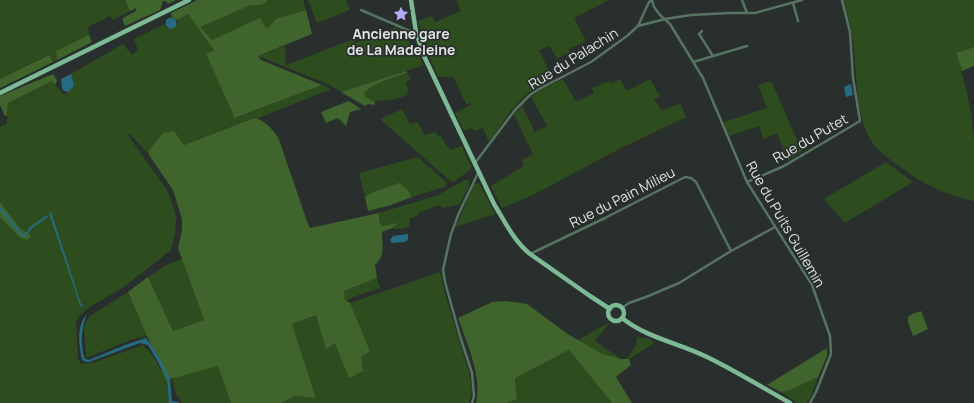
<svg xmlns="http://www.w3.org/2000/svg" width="974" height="403" font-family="Manrope,sans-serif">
	<rect width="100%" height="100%" fill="#282f2d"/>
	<path fill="#2e4d1e" d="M0 0H125L130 11 113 20 110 16 88 27 89 35 56 51 57 60 53 62 48 55 0 79Z
		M266 0H303L306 10 285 16 267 30 260 19 212 40 199 27 251 5H260L266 2Z
		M308 0H346L350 10 317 23Z
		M456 0H609L574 18 586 41 569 49 570 52 557 59 550 46 539 50 552 78 529 92 512 109 489 142 483 128 475 131 472 128 464 131 455 113 471 105V103L466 104 454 78 438 76 431 61 418 21 432 16 435 22 461 11Z
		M844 0H974V47L956 53C965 81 972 111 974 140 974 160 974 181 974 201 948 196 923 184 903 169 894 162 881 154 874 145 853 117 858 66 852 33 850 22 846 11 844 0Z
		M188 14 214 50 206 54 236 118 322 85 331 89 258 118H254L183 145 174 131 149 150V155L130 134H127L167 190 172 203 176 217 175 234 171 250 124 287 91 306 80 315 76 322 78 359 81 364 95 362 143 345 153 356 167 380 169 403H0V217L19 237 31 236 20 228 0 202V127L7 124 8 103 52 81 64 95 74 86 71 74 123 44 132 55 138 50 134 39 165 24 167 28 177 25V20Z
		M396 27C407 38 417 51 424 65L341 92 330 85 258 56 285 46 286 65 354 39 355 43Z
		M407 73 411 80 406 82 408 89 407 95C400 98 393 100 385 100 375 100 371 105 363 93 374 82 393 78 407 73Z
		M563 79 576 102 594 93 592 88 610 81 612 84 620 79 627 91 650 79 660 96 654 99 662 111 680 103 686 117 621 148 533 195 502 208 491 186 524 166 522 160 533 154 514 115 522 106 535 132 547 126 531 97 540 90Z
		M771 81 802 151 788 161 777 133 764 139 759 126 729 136 724 122 767 108 758 85Z
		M402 109 410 124 418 122 424 135 435 132 438 136H441L446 145 451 150 462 146 472 168 454 182 449 180 380 119Z
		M418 157 447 183 444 187 412 197 408 190 371 193 365 197 359 173Z
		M886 162 913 182 845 223 824 199Z
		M465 180H469V186L460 204 443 208 439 205 420 212 415 217 410 218 409 227C403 229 398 230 392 228L398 224 382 226 379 221V213L436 196Z
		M479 183 495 214 456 227 474 184Z
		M182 259 204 320 173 331 148 277 168 264Z
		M440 272 445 294 469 372 472 390 469 403H281L295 396 316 398 292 324 316 315 326 348 335 342 350 378 361 357 370 351 350 303Z
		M377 278 380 288 353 297 347 301 345 300 344 291Z
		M128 292 147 336 133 339 86 358 84 326 90 316Z
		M610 322 595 341 621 359 603 354 578 340Z
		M637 337 650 339 654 343 629 359H626C631 353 638 345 637 337Z
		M569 350 612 403H507L517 398 515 378Z
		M218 365 231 403H182L176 394 172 378Z
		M818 377 810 399 806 403H797L781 392 788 391Z"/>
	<path fill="#40652c" d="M125 0H176L168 4 166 1H163L160 10 125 26 123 21V18L136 11V8L130 11Z
		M197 0H266L267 2 260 5H251L200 27 212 40 260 18 267 29 276 19 306 10 312 34 258 56 261 60 322 85 235 118 206 54 214 50 188 14 177 20 172 17 171 13Z
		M89 35 92 42 57 60 56 51Z
		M974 47V66L962 71 956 53Z
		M49 55 53 62 0 88V79Z
		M406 71 407 73C393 78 374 82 364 93L366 97 375 102V105L368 104 365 106 341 92Z
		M53 74 57 80 55 85 52 81 8 103 7 116H5L0 105V96Z
		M349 101 361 109 350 112 346 126 338 118 326 123 321 112Z
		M254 118C264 119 272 129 278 137L308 224 310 228 379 213V221L382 226 399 223 392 228 382 232C382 246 386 255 375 265L377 278 344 291 345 300 350 303 370 351 361 357 363 371 349 378 335 343 326 349 316 315 292 324 316 398 295 396 281 403H231L218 366 166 380 128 292 148 277 173 331 204 320 178 248 182 230V219L173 190 149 155V150L163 133 174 131 184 145Z
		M399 183 408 190 412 197 391 205 368 211 365 197 371 193Z
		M0 202 20 228 31 236 27 240 19 237 0 217Z
		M507 301 527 304 569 335 603 354 621 359H629L631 365 616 377 632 403H612L569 350 515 378 517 399 507 403H476C482 375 467 344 458 318L492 302Z
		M921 311 928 329 913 336 908 322V317L912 314Z
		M827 348V356L818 377 788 391 781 392 767 385Z"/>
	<path fill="#276b82" d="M165.5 23a5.5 5.5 0 1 1 11 0a5.5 5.5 0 1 1-11 0Z
		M71 74 74 86 68 92 64 91 62 88 61 79Z
		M851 84 853 95 846 97 844 87Z
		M0 206 23 235H25L30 227 47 215 48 217 32 228 25 237H22L0 210Z
		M51 212 81 304 84 306 81 307 80 305 49 213Z
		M408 234V240L404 242 392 243 390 240 393 236Z
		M87 314C81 328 80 345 85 359L89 360 125 345 146 338 159 357 170 379 172 401 178 402 179 403H169L167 380 164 372 148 345 140 343 89 362H86L82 360C79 345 76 326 87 314Z"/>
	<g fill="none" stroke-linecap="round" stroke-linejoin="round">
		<path stroke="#577362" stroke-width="2.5" d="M652 0 654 7 659 14 670 24 703 78 747 182 812 285 830 336 831 354 816 392 810 403
			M742 0 747 13
			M793 3 798 21
			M361 10 410 31 416 32
			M638 26 649 2 652 0
			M702 31 699 34 713 56
			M693 62 747 46
			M475 163 515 110 530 95 539 89 591 62 627 36 638 26 665 19 691 15 729 13H755L802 0
			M747 182 784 166 860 121 853 78 850 32 842 0
			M530 254 605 218 685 177 691 178 696 182 731 251
			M622 308 629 303 646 297 679 283 731 251 775 227
			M472 403 474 396 472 373 460 336 445 282 443 270 451 234 459 213 479 171"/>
		<path stroke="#7db995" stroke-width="4.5" d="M411 0 416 32 424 56 494 204C505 222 514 241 530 254L590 296 610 309
			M0 93 189 0
			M608 313a8 8 0 1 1 16 0a8 8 0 1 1-16 0Z
			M622 318C647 338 679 343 707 357 736 371 763 388 790 403"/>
	</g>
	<defs>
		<g id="sight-bare" transform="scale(1.2)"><path d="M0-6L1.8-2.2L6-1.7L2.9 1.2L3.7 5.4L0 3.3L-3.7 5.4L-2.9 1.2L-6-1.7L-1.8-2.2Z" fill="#b7abf8" stroke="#282f2d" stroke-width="2.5" paint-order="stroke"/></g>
	</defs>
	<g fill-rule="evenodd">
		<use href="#sight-bare" x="401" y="14"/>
	</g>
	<g text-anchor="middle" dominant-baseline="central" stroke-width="3.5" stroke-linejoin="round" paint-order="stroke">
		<g font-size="14" font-weight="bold" fill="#dfe3e2" stroke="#282f2d">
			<text x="401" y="33">Ancienne gare<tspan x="401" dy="16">de La Madeleine</tspan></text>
		</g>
		<g font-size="14" fill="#dfe3e2" stroke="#282f2d">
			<text transform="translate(573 58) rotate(-32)">Rue du Palachin</text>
			<text transform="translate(810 138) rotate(-30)">Rue du Putet</text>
			<text transform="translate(622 197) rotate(-27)">Rue du Pain Milieu</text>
			<text transform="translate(786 224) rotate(60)">Rue du Puits Guillemin</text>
		</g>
	</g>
</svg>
